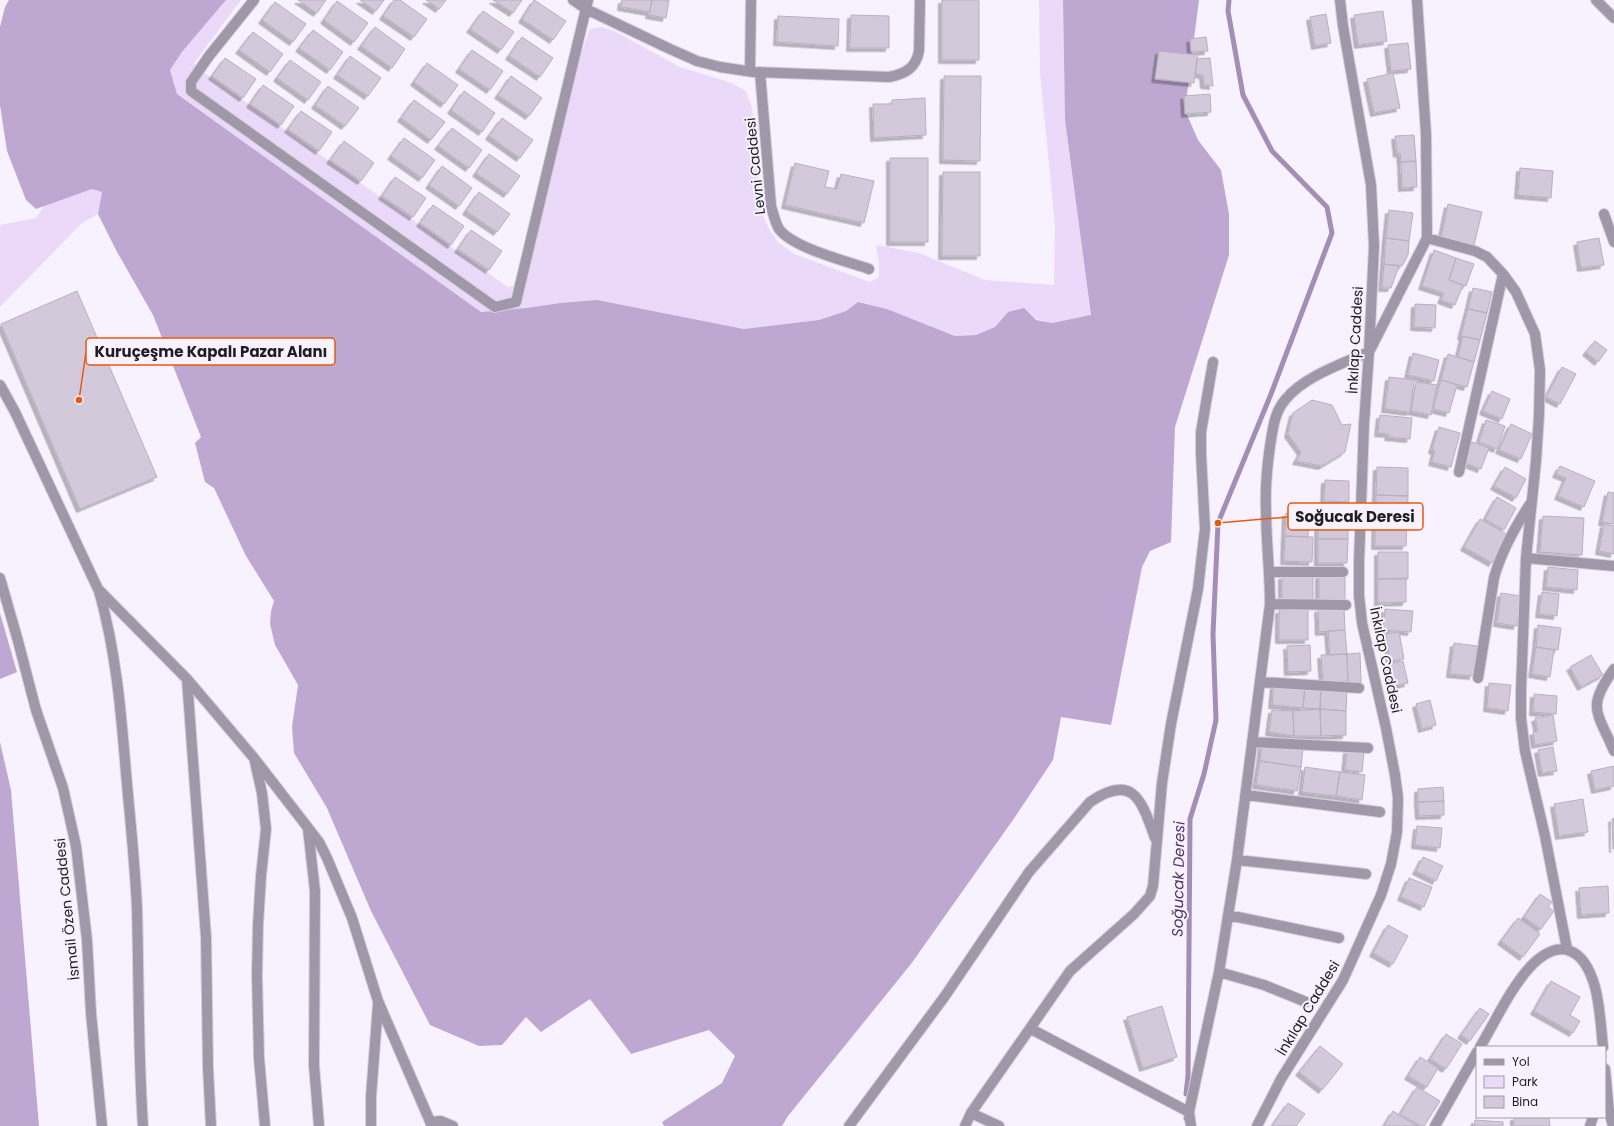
<svg xmlns="http://www.w3.org/2000/svg" width="1614" height="1126" font-family="Poppins,sans-serif">
	<defs>
		<filter id="shadow"><feDropShadow dx="-3.5" dy="3.5" stdDeviation="0" flood-color="#0004"/></filter>
	</defs>
	<rect width="100%" height="100%" fill="#f8f2fe"/>
	<path fill="#ebd9fa" d="M226 0H241L194 63 206 74 508 287 525 284 581 54 590 29 602 27 614 31 680 67 729 82 745 90 752 107 762 213 769 229 778 242 794 254 870 282 879 277V263L876 245 919 253 985 280 1054 285 1055 225 1040 74 1039 0H1063L1065 120 1091 316 1052 323 1008 312 995 327 976 335 955 336 887 309 858 302 846 311 819 320 744 329 642 309 560 303 526 308 481 312 177 94 170 70 182 52Z
		M92 189 102 192 98 214 82 223 0 307V225L36 218 45 205Z"/>
	<path fill="#bea8d1" d="M9 0H226L182 52 170 70 177 94 481 312 526 308 560 303 597 300 744 329 819 320 846 311 858 302 887 309 955 336 976 335 995 327 1008 312 1024 308 1036 320 1052 323 1091 315 1065 120 1063 0H1199L1185 110 1198 140 1221 170 1229 214V255L1175 427 1171 542 1150 551 1142 567 1111 725 1061 717 1053 760 1015 817 911 964 788 1116 782 1126H664L662 1122 722 1083 735 1056 709 1030 631 1054 590 999 541 1032 526 1017 502 1045 479 1046 430 1025 371 911 327 808 294 753 292 727 298 685 275 645 270 624 271 611 274 601 246 556 214 488 205 482 195 443 201 437 153 315 116 250 98 214 102 192 92 189 36 209 26 200 7 151 0 105V27L5 7Z
		M0 613 17 672 0 679Z
		M0 742 11 790 39 1126H0Z"/>
	<g fill="none" stroke-linecap="round" stroke-linejoin="round">
		<path stroke="#a48eb6" stroke-width="5" d="M1186 1094 1188 1076 1190 819 1204 774 1216 720 1213 634 1218 523 1271 394 1332 233 1327 207 1272 151 1243 95 1228 11 1229 0"/>
	</g>
	<path fill="#d3c9db" stroke="#b8afc1" filter="url(#shadow)" d="M298 0H326L317 13Z
		M360 0H384L376 11Z
		M394 0H400L427 19 414 37 383 16Z
		M426 0H446L439 9Z
		M493 0H522L513 13Z
		M534 0 566 21 553 40 522 19Z
		M622 0H652L650 12 621 7Z
		M652 0H669L666 18 649 15Z
		M942 0H979V60H942Z
		M337 1 368 23 354 42 324 20Z
		M275 2 306 24 293 42 262 20Z
		M483 11 514 32 501 50 470 29Z
		M1383 11 1387 41 1358 45 1354 15Z
		M1326 14 1331 43 1315 46 1310 17Z
		M851 15 889 16V48H850Z
		M778 16 839 19 838 46 777 42Z
		M375 27 405 49 392 68 361 46Z
		M313 30 343 52 330 70 299 48Z
		M253 32 283 54 270 72 239 50Z
		M522 37 553 58 540 77 509 56Z
		M1206 37 1208 51 1191 52 1190 39Z
		M1408 43 1411 69 1391 71 1388 45Z
		M472 50 503 71 490 90 459 69Z
		M1159 51 1198 55 1194 83 1155 79Z
		M350 56 381 78 368 96 337 75Z
		M225 58 256 79 243 98 212 76Z
		M1210 58 1213 86 1204 85 1203 75 1195 74 1197 59Z
		M290 60 321 82 308 100 277 78Z
		M427 63 458 85 444 104 414 82Z
		M1393 73 1400 108 1374 113 1367 79Z
		M511 76 542 98 529 116 498 95Z
		M944 76H981L980 161 943 160Z
		M263 85 294 106 281 125 250 104Z
		M328 86 359 108 345 126 315 105Z
		M464 91 495 113 482 132 451 110Z
		M1210 94 1211 112 1185 114 1184 96Z
		M925 98 926 135 874 138 873 104H892V100Z
		M414 100 445 122 431 140 401 118Z
		M301 111 332 132 319 151 288 129Z
		M502 118 533 140 520 158 489 136Z
		M452 128 482 150 469 168 438 146Z
		M1414 135 1416 161 1401 162 1400 153 1397 154 1395 136Z
		M404 138 435 160 422 178 391 156Z
		M344 141 374 163 361 181 330 160Z
		M489 154 520 176 507 194 476 173Z
		M890 158H928V242H890Z
		M1416 161 1417 187 1402 188 1401 162Z
		M795 163 829 171 825 187 837 189 841 174 874 181 864 223 785 205Z
		M442 166 472 188 459 206 429 185Z
		M1520 168 1553 171 1551 198 1518 195Z
		M943 172H980V256H942Z
		M395 177 426 198 413 217 382 196Z
		M479 192 510 214 497 232 466 211Z
		M1448 204 1482 212 1474 245 1441 238Z
		M433 205 464 226 451 245 420 223Z
		M1389 210 1413 213 1409 241 1386 238Z
		M471 230 502 251 489 270 458 249Z
		M1386 238 1409 241 1408 255 1402 266 1384 264Z
		M1599 238 1604 265 1581 268 1577 242Z
		M1434 250 1456 258 1449 280 1463 285 1455 305 1441 300 1444 293 1422 286Z
		M1456 258 1474 264 1466 286 1449 280Z
		M1384 264 1399 266 1391 288H1382Z
		M1473 288 1492 292 1487 313 1468 309Z
		M77 291 157 477 80 509 1 324Z
		M1415 304 1436 305 1435 328 1414 327Z
		M1468 309 1487 313 1480 340 1461 336Z
		M1463 336 1480 340 1474 362 1458 357Z
		M1595 341 1607 350 1598 362 1586 352Z
		M1413 353 1439 360 1434 381 1408 375Z
		M1448 354 1474 362 1467 387 1441 380Z
		M1562 367 1576 374 1560 404 1546 397Z
		M1389 377 1414 380 1410 412 1385 409Z
		M1441 380 1457 385 1449 413 1433 409Z
		M1416 382 1437 385 1431 415 1411 411Z
		M1492 391 1510 399 1502 419 1483 411Z
		M1312 400 1332 405 1342 425 1351 424 1345 452 1322 466 1296 461 1301 452 1288 434 1293 413Z
		M1380 415 1412 418 1410 439 1388 437 1389 434 1378 433Z
		M1486 420 1505 426 1497 449 1479 442Z
		M1511 424 1532 434 1521 459 1499 450Z
		M1439 427 1460 433 1451 467 1432 462 1435 451 1432 450Z
		M1472 442 1489 448 1481 469 1465 463Z
		M1560 466 1595 481 1584 507 1558 496 1566 478 1556 474Z
		M1377 467 1408 468V496L1376 495Z
		M1505 467 1526 479 1516 498 1494 486Z
		M1325 480 1349 481V502L1324 501Z
		M1608 492 1614 493V524L1602 522Z
		M1376 495 1408 496 1406 546H1375Z
		M1497 497 1516 508 1504 530 1485 519Z
		M1319 511 1348 512V539H1318Z
		M1286 513 1309 514 1308 537 1285 536Z
		M1543 516 1584 518 1582 555 1540 552Z
		M1480 519 1508 535 1492 563 1464 547Z
		M1604 524 1614 526V554L1599 551Z
		M1285 536 1313 537 1312 562 1284 561Z
		M1318 539H1348L1347 563H1318Z
		M1378 552H1408V579H1378Z
		M1548 567 1578 570 1577 590 1546 587Z
		M1319 575H1345V600H1319Z
		M1282 576H1313V601H1282Z
		M1406 578V602L1378 603V579Z
		M1542 592 1559 594 1557 616 1539 614Z
		M1501 593 1521 596 1517 626 1497 623Z
		M1344 608 1345 630 1319 632 1318 609Z
		M1308 609V640H1279V610Z
		M1385 609 1413 611 1411 632 1383 630Z
		M1538 625 1561 628 1558 650 1536 647Z
		M1345 630 1347 654 1330 655 1328 631Z
		M1399 632 1404 659 1390 661 1386 634Z
		M1454 643 1477 646 1473 676 1450 674Z
		M1310 645 1311 671 1288 672 1287 646Z
		M1536 647 1554 650 1550 677 1532 674Z
		M1360 653 1361 682 1348 683 1347 654Z
		M1347 654 1348 681 1323 682 1321 655Z
		M1591 655 1603 675 1581 687 1570 667Z
		M1403 661 1408 683 1391 687 1386 664Z
		M1489 683 1511 685 1508 711 1487 708Z
		M1274 684 1305 686 1303 708 1272 705Z
		M1305 686 1321 688 1320 709 1303 708Z
		M1321 688 1347 689 1346 711 1320 709Z
		M1534 694 1557 696 1556 714 1533 712Z
		M1430 700 1436 725 1422 729 1416 704Z
		M1320 709 1321 736H1294L1293 711Z
		M1320 709 1346 711V735L1321 736Z
		M1272 710 1293 711 1294 736 1269 732Z
		M1553 715 1557 741 1535 745 1533 732 1538 731 1535 718Z
		M1262 744 1303 747 1301 767 1260 761Z
		M1553 747 1557 771 1542 773 1538 750Z
		M1347 750 1364 752 1362 772 1345 770Z
		M1260 761 1301 767 1297 791 1256 785Z
		M1614 766V786L1595 790 1591 771Z
		M1305 767 1340 772 1336 796 1302 792Z
		M1340 772 1365 775 1362 800 1336 796Z
		M1443 787 1444 801 1418 802V789Z
		M1583 799 1588 832 1559 836 1554 804Z
		M1444 801V815L1419 816 1418 802Z
		M1614 818V849H1613L1612 819Z
		M1417 826 1442 828 1440 848 1415 845Z
		M1423 857 1443 866 1436 881 1416 871Z
		M1409 878 1432 887 1424 907 1401 897Z
		M1608 886 1609 913 1581 915 1579 888Z
		M1540 894 1552 902 1548 907 1554 911 1541 929 1524 917Z
		M1518 918 1540 934 1523 957 1501 941Z
		M1388 925 1408 936 1393 964 1373 953Z
		M1551 981 1580 997 1570 1015 1580 1021 1573 1033 1534 1011Z
		M1162 1006 1177 1057 1143 1068 1127 1017Z
		M1480 1008 1489 1014 1470 1041 1461 1035Z
		M1446 1034 1462 1044 1446 1069 1430 1059Z
		M1320 1046 1343 1064 1322 1090 1299 1072Z
		M1420 1057 1438 1068 1427 1087 1408 1076Z
		M1417 1087 1440 1101 1424 1126H1421L1400 1114Z
		M1288 1103 1305 1114 1296 1126H1272Z
		M1393 1111 1416 1126H1384Z
		M1514 1117H1549L1550 1126H1514Z
		M1475 1120 1503 1122V1126H1474Z"/>
	<g fill="none" stroke-linecap="round" stroke-linejoin="round">
		<g stroke="#d5d0db" stroke-width="12">
			<path id="minor" d="M254 0 209 56 191 82V91L495 307 516 302 588 0
				M573 0 586 9 670 49 697 61 720 67 753 72 889 77C905 74 916 68 919 51L920 0
				M1596 0 1614 18
				M750 71 751 0
				M760 72 771 206C773 213 775 222 779 229 793 248 846 261 869 269
				M1604 214 1614 242
				M1427 238 1475 251 1487 257 1503 274 1516 292 1535 334 1540 370 1539 415 1536 461 1526 558 1521 690V718L1525 751 1545 836 1567 949
				M0 385 15 412 98 589 187 679 254 758 319 842 327 858 352 918 378 1001 432 1126
				M1459 472 1503 274
				M1526 558 1614 566
				M1270 572H1343
				M0 578 18 641 36 710 63 788 76 846 87 940 91 1013 102 1126
				M99 591C116 651 121 711 126 773 130 818 135 863 137 909 139 981 138 1054 143 1126
				M1270 604 1346 605
				M1614 669C1586 708 1597 711 1614 751
				M1478 678 1494 578C1501 552 1515 527 1530 504
				M187 679 206 937 208 1068 211 1126
				M1260 682 1359 688
				M1252 742 1368 748
				M255 762 262 793 266 829 261 876 258 925 257 975 259 1058 265 1126
				M1246 795 1380 812
				M308 829 315 891 314 1065 319 1126
				M1237 860 1366 874
				M1228 915 1339 938
				M1219 972 1264 985 1306 1002
				M1031 1029 1189 1112V1118
				M1480 1047C1495 1022 1510 989 1530 967 1560 936 1584 948 1595 987 1600 1006 1601 1027 1603 1047
				M1605 1069 1609 1111 1613 1126
				M971 1113 999 1126
				M430 1122 441 1121 453 1126
				M371 1126V1097L378 1004
				M849 1126 945 996 1029 872 1090 802C1134 772 1142 802 1155 838
				M965 1126 971 1113 1070 971 1134 914 1150 896 1153 886 1162 783 1171 724 1198 589 1202 554 1205 529 1201 454V432L1213 362
				M1191 1126 1189 1112 1219 972 1237 860 1270 604C1270 572 1266 541 1266 509 1265 488 1267 467 1270 446 1273 429 1274 413 1285 400 1303 377 1343 363 1369 352L1427 238 1426 134 1417 0
				M1257 1126 1281 1079 1343 980 1381 895 1391 864 1397 832 1398 798 1395 775 1386 728 1362 623 1359 595V562L1364 424 1369 352 1374 246 1371 185 1343 26 1340 0
				M1435 1126 1477 1052
				M1590 1126 1593 1117"/>
		</g>
		<use href="#minor" stroke="#a097a9" stroke-width="10"/>
	</g>
	<g text-anchor="middle" dominant-baseline="central" stroke-width="4" stroke-linejoin="round" paint-order="stroke">
		<g font-size="14" fill="#1f1c22" stroke="#f8f2fe">
			<text transform="translate(755 166) rotate(-96)">Levni Caddesi</text>
			<text transform="translate(1355 340) rotate(-87)">İnkılap Caddesi</text>
			<text transform="translate(1386 660) rotate(78)">İnkılap Caddesi</text>
			<text transform="translate(67 909) rotate(-96)">İsmail Özen Caddesi</text>
			<text transform="translate(1308 1008) rotate(-59)">İnkılap Caddesi</text>
		</g>
		<g font-size="15" font-style="italic" fill="#4d2f64" stroke="#f8f2fe">
			<text transform="translate(1178 879) rotate(-89)">Soğucak Deresi</text>
		</g>
	</g>
	<path fill="none" stroke="#e8590c" stroke-width="1.5" d="M79 400L86 352M1218 523L1288 517"/>
	<g fill="#e8590c" stroke="#f8f2fe" stroke-width="1.5">
		<circle cx="79" cy="400" r="4"/>
		<circle cx="1218" cy="523" r="4"/>
	</g>
	<g fill="#f8f2fe" stroke="#e8590c" stroke-width="1.5">
		<rect x="86" y="338" width="249" height="27" rx="4"/>
		<rect x="1288" y="503" width="135" height="27" rx="4"/>
	</g>
	<g font-size="15" text-anchor="middle" font-weight="bold" fill="#1f1c22">
		<text x="211" y="357">Kuruçeşme Kapalı Pazar Alanı</text>
		<text x="1355" y="522">Soğucak Deresi</text>
	</g>
	<rect x="1476" y="1046" width="130" height="72" fill="#f8f2fe" stroke="#a19ca6"/>
	<rect x="1484" y="1059" width="20" height="6" fill="#a097a9" stroke="#a19ca6"/>
	<text x="1512" y="1066" font-size="12" fill="#1f1c22">Yol</text>
	<rect x="1484" y="1076" width="20" height="12" fill="#ebd9fa" stroke="#a19ca6"/>
	<text x="1512" y="1086" font-size="12" fill="#1f1c22">Park</text>
	<rect x="1484" y="1096" width="20" height="12" fill="#d3c9db" stroke="#a19ca6"/>
	<text x="1512" y="1106" font-size="12" fill="#1f1c22">Bina</text>
</svg>
